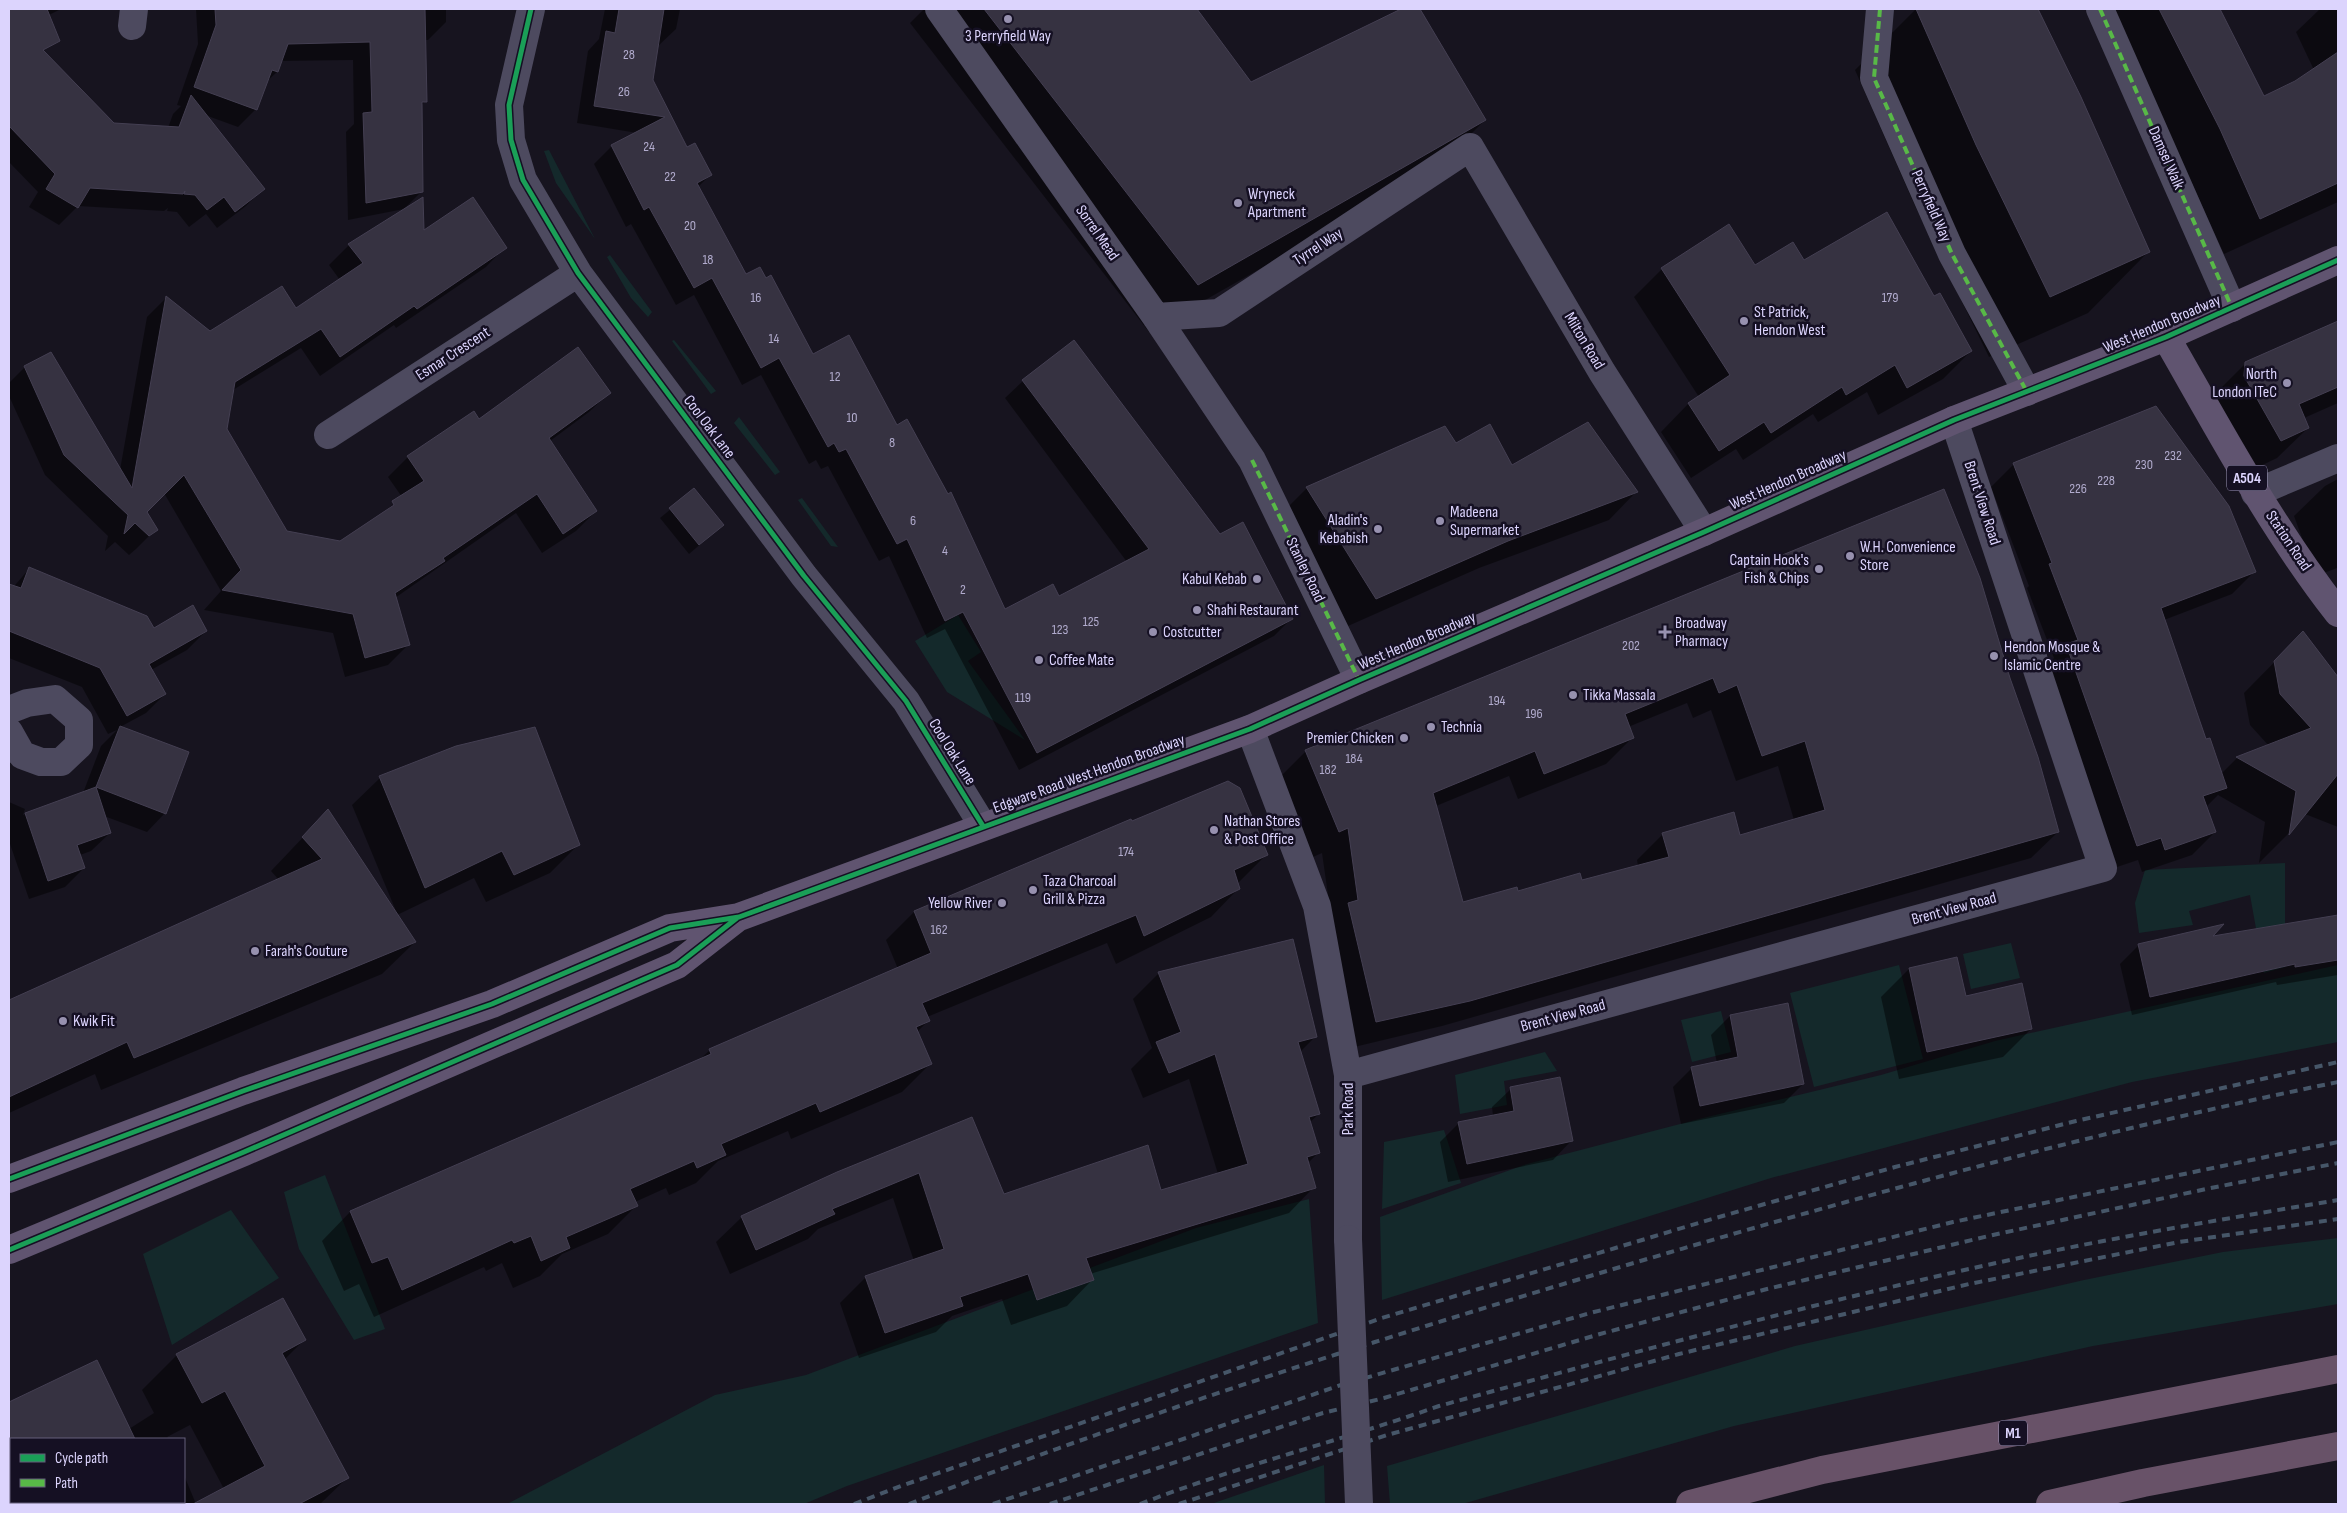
<svg xmlns="http://www.w3.org/2000/svg" width="2347" height="1513" font-family="'Sofia Sans Condensed',sans-serif">
	<rect width="100%" height="100%" fill="#17141f"/>
	<path fill="#14292b" d="M549 150 595 239 556 183 544 151Z
		M610 255 652 312 648 317 631 298 607 257Z
		M674 340 716 391 711 394 672 341Z
		M739 417 780 472 775 475 734 423Z
		M802 498 838 547 831 546 798 500Z
		M958 615 981 652 968 661 1025 740 947 692 915 641Z
		M2285 863V967L2264 973 2250 895 2189 911 2193 925 2139 933 2135 903 2145 870Z
		M2011 943 2020 978 1971 989 1963 954Z
		M1899 965 1923 1059 1814 1087 1790 993Z
		M2338 965V1042L2132 1082 1771 1178 1382 1300 1380 1217 1527 1164 1703 1118 1881 1075 1995 1041Z
		M1721 1011 1731 1052 1692 1062 1681 1020Z
		M1545 1052 1557 1071 1504 1081 1507 1105 1460 1114 1455 1075Z
		M1444 1130 1461 1183 1382 1209 1384 1142Z
		M325 1175 385 1329 354 1340 299 1249 284 1192Z
		M1309 1199 1318 1323 847 1486 804 1504H507L715 1395 806 1375 1196 1228Z
		M231 1210 279 1278 172 1345 143 1254Z
		M2338 1238V1304L2093 1346 1734 1426 1462 1504H1390L1387 1466 1795 1346 2084 1280 2223 1252Z
		M1324 1465 1325 1504H1211Z"/>
	<path fill="#0007" fill-rule="evenodd" d="M9 9H61L9 35Z
		M196 9H446V22L428 40H425V101L421 106 422 191 404 209 348 220 346 132 354 124 353 60 281 61 277 72 265 83 256 109 238 127 205 115 263 188 246 206 217 228 206 214 189 227 177 212 167 211 168 208 164 211 78 206 59 225 29 207 38 192 9 162V85L43 52 113 124 168 128 173 114 181 106 177 105 198 44Z
		M605 9H680L676 29 657 47 652 80 687 149 710 175 698 187 746 275 812 356 897 426 1005 611 1059 598 1127 562 1005 398 1023 381 1219 536 1292 618 1274 636 1019 770 945 629 927 638 889 556 879 561 828 466 821 469 816 460 809 464 761 375 742 385 694 295 676 305 631 224 626 227 594 164 612 146 637 133 577 123 588 51 599 39Z
		M924 9H1196L1250 83 1404 9H1419L1485 120 1437 168 1149 332 910 23Z
		M1916 9H2036L2079 98 2149 251 2088 313 1989 357 1915 206 1855 70Z
		M2106 9H2218L2264 98 2314 70 2296 32 2320 9H2338V202L2224 254 2184 166Z
		M423 233 505 247 486 267 396 328 394 325 320 376 301 348 233 390 226 430 286 532 341 542 378 517 402 497 388 477 408 457 479 421 609 393 589 412 550 441 596 511 576 531 542 553 516 513 395 598 408 645 388 665 345 677 333 633 204 610 221 591 164 493 145 512 156 529 136 549 129 555 115 542 105 551 108 536 45 475 9 396V383L25 367 120 470 147 317 166 298 210 332 296 310 340 280 329 265 349 245Z
		M1803 261 1934 298 1971 351 1943 379 1878 415 1867 392 1818 422 1813 414 1743 460 1736 449 1691 478 1661 432 1688 404 1699 397 1634 297 1662 269 1755 266Z
		M2338 322V403L2304 418 2308 428 2277 458 2250 471 2214 407 2215 394 2246 363Z
		M1455 445 1511 467 1636 492 1609 520 1479 568 1348 626 1279 516 1307 488Z
		M2014 464 2255 571 2232 594 2164 620 2205 740 2221 774 2237 758 2269 746 2250 725 2244 693 2303 633 2338 679V827L2305 814 2288 834 2259 863 2265 822 2218 795 2206 807 2215 832 2192 855 2142 872 2138 860 2114 868 2044 668 2054 658 2027 588 2029 586 1991 487Z
		M2338 479V572L2337 568 2316 576 2294 516 2325 486Z
		M694 490 723 525 689 554 660 518Z
		M1944 491 2009 678 2058 832 2031 858 1442 1026 1350 1048 1322 853 1313 857 1280 777 1306 751ZM1687 703 1693 718 1711 710 1736 781 1778 766 1794 820 1740 836 1663 834 1637 860 1638 866 1581 881 1462 903 1436 806 1509 776 1518 799 1606 764 1632 738 1628 727Z
		M29 569 154 629 206 631 187 650 151 670 165 694 146 713 120 727 165 813 147 832 104 816 110 833 91 851 80 855 84 868 65 887 29 899 10 844 9 848V802L25 809 23 815 83 793 101 746 117 730 108 734 82 687 9 658V592Z
		M380 778 578 845 550 873 486 902 474 878 397 915 415 942 382 974 101 1090 95 1074 9 1113V1001L279 880 271 871 328 811 396 911 352 805Z
		M1131 821 1266 855 1237 884 1239 888 1211 917 1116 964 1107 943 927 1017 928 1021 917 1032 930 1064 902 1092 791 1139 788 1131 718 1161 696 1183 669 1195 666 1188 635 1202 636 1206 608 1234 562 1254 540 1276 513 1288 502 1263 486 1271 484 1267 374 1317 359 1284 344 1291 322 1241 350 1212 698 1061 710 1050 898 969 886 940 914 912Z
		M2338 916V975L2277 985 2276 982 2132 1015 2120 964 2139 945 2209 938Z
		M1956 959 1965 997 2031 1029 2003 1057 1899 1079 1881 997 1909 969Z
		M1159 973 1316 1036 1300 1052 1319 1114 1309 1123 1318 1153 1307 1164 1314 1187 1289 1213 1090 1274 1092 1280 1067 1306 1011 1325 1002 1299 952 1316 936 1332 859 1358 840 1303 866 1277 914 1261 893 1198 818 1229 808 1239 730 1274 716 1242 742 1217 971 1119 1003 1195 1161 1192 1218 1174 1189 1079 1143 1098 1131 1069 1152 1048 1133 999Z
		M1730 1016 1803 1084 1784 1103 1681 1124 1673 1087 1692 1068 1717 1063 1711 1035Z
		M1511 1089 1571 1141 1553 1160 1448 1182 1440 1142 1459 1123 1493 1116 1492 1107Z
		M283 1299 304 1340 284 1360 347 1478 320 1504H9V1403L97 1362 129 1429 154 1413 142 1390 177 1355ZM190 1425 224 1489 196 1504 184 1475V1502H11V1439H169L167 1437Z"/>
	<path fill="#363241" stroke="#443f52" fill-rule="evenodd" d="M9 9H47L60 41 43 50 114 123 179 127 191 95 265 189 235 212 224 197 207 210 195 195 184 194 185 191 183 194 90 188 78 208 46 189 55 174 9 126Z
		M215 9H425L427 102H422L423 192 366 203 363 113 372 112 370 42 288 44 278 72 272 70 257 110 194 87 216 25Z
		M619 9H664L653 80 687 147 695 143 712 175 697 183 746 274 760 267 766 278 771 275 813 354 849 335 897 425 907 419 948 494 951 492 1005 609 1053 584 1059 596 1149 549 1022 380 1074 340 1220 534 1243 522 1293 619 1037 753 963 612 945 621 907 539 897 544 846 449 839 452 834 443 828 447 779 358 761 368 712 278 694 288 649 207 644 210 611 145 665 117 594 106 606 31 615 33Z
		M984 9H1197L1251 82 1401 9H1420L1486 120 1198 285Z
		M1916 9H2038L2081 97 2150 252 2050 297 1976 145Z
		M2159 9H2220L2264 96 2295 81 2338 52V183L2260 219 2220 129Z
		M423 197 424 230 473 197 507 248 417 309 414 306 340 357 321 329 235 382 227 429 287 531 340 541 394 505 392 501 424 481 407 456 474 411 479 419 578 347 611 393 549 438 597 511 563 534 537 494 443 558 445 561 395 593 410 645 365 658 353 614 222 590 241 570 184 475 147 512 158 530 149 536 135 523 124 534 128 515 64 455 24 366 51 352 132 488 166 296 210 331 282 286 296 308 363 263 348 244Z
		M1887 212 1934 296 1940 293 1972 351 1907 388 1895 365 1846 395 1842 387 1771 433 1764 422 1719 451 1688 403 1730 375 1661 268 1729 224 1755 265 1793 242 1804 260Z
		M2338 321V387L2299 404 2309 428 2281 441 2244 376 2245 362Z
		M2156 406 2229 506 2256 572 2161 608 2206 739 2210 738 2227 788 2203 796 2216 832 2165 850 2161 838 2137 846 2066 644 2078 640 2049 564 2052 563 2013 463Z
		M1588 422 1638 492 1508 541 1376 599 1306 487 1445 426 1456 443 1490 424 1512 465Z
		M694 488 724 525 699 545 669 508Z
		M1944 489 1980 578 2010 678 2038 757 2059 832 1470 1001 1376 1022 1348 903 1358 900 1348 828 1339 832 1305 750ZM1713 678 1719 693 1737 685 1762 756 1805 741 1825 810 1740 835 1734 812 1662 833 1669 857 1582 880 1580 873 1518 891 1517 887 1463 902 1433 793 1535 751 1544 774 1634 738 1625 714Z
		M29 567 147 616 154 628 193 605 207 631 149 664 166 694 127 716 100 668 9 631V584L21 588Z
		M2303 631 2338 677V774L2289 835 2296 791 2236 757 2311 728 2280 694 2274 661Z
		M120 726 189 752 166 814 96 787Z
		M535 727 580 845 514 875 502 851 425 888 379 776 456 746Z
		M1228 781 1240 788 1268 855 1234 870 1240 889 1144 936 1136 915 922 1003 930 1021 916 1027 932 1064 820 1112 816 1103 721 1144 726 1155 697 1168 694 1161 630 1189 638 1206 566 1237 570 1248 541 1261 531 1236 514 1243 512 1240 402 1290 388 1257 372 1263 350 1211 711 1054 709 1049 931 953 914 911 1131 819 1132 821Z
		M96 787 111 833 77 845 85 868 48 881 25 813Z
		M328 809 416 942 134 1058 127 1042 9 1097V1000L322 859 302 837Z
		M2338 915V960L2295 967V964L2150 997 2138 944 2224 924 2213 936Z
		M1293 939 1317 1037 1298 1042 1320 1114 1309 1117 1320 1153 1307 1157 1316 1188 1086 1258 1094 1280 1037 1300 1028 1274 960 1297 963 1306 885 1333 865 1276 944 1249 919 1173 832 1209 835 1214 756 1250 741 1216 837 1172 972 1117 1004 1194 1148 1145 1161 1190 1248 1164 1215 1054 1169 1073 1156 1042 1181 1032 1158 972Z
		M1957 957 1966 996 2022 983 2032 1029 1927 1052 1909 968Z
		M1788 1003 1804 1084 1700 1106 1691 1067 1738 1057 1730 1015Z
		M1560 1077 1573 1141 1467 1164 1458 1122 1514 1111 1510 1087Z
		M283 1298 306 1340 282 1353 349 1478 299 1504H193L265 1466 225 1391 202 1403 176 1354Z
		M97 1360 135 1439H9V1402Z"/>
	<g fill="none" stroke-linecap="round" stroke-linejoin="round">
		<path stroke="#4d4a5f" stroke-width="28" d="M531 9 509 105 511 140 523 180 578 273 804 576 906 701 983 826
			M939 9 1156 317 1252 460 1359 680
			M1880 9 1874 78 1952 254 2027 392
			M2100 9 2232 308
			M132 26 134 9
			M1156 317 1219 313 1470 147 1602 372 1704 532
			M328 435 578 273
			M2255 493 2338 458
			M9 710 27 703 55 699 79 720V745L61 762H41L22 755 9 732
			M1250 729 1317 906 1348 1075V1239
			M1348 1075 2103 868 1954 420"/>
		<path stroke="#605470" stroke-width="28" d="M2166 337C2220 431 2271 527 2338 613
			M9 1179 243 1091 492 1004 670 928 739 917 1250 729 1359 680 1704 532 1954 420 2166 337 2338 260
			M9 1250 244 1152 677 965 736 919"/>
		<path stroke="#685268" stroke-width="28" d="M1690 1504 1822 1470 2338 1369
			M2050 1504 2143 1483 2338 1446"/>
		<path stroke="#465668" stroke-width="4" stroke-dasharray="8 6" stroke-linecap="butt" d="M854 1504 901 1486 1382 1318 1712 1219 1895 1167 2076 1121 2338 1062
			M909 1504C1126 1420 1347 1349 1570 1282 1823 1206 2079 1135 2338 1082
			M993 1504 1341 1385 1590 1313 1953 1222 2338 1142
			M1050 1504 1323 1413 1384 1398 1600 1334 1767 1289 1993 1235 2206 1189 2338 1163
			M1140 1504C1238 1466 1340 1441 1439 1406 1624 1355 1809 1304 1996 1263 2109 1238 2224 1219 2338 1200
			M1179 1504 1387 1435 1679 1354 1969 1284 2179 1242 2338 1219"/>
		<path stroke="#4d4a5f" stroke-width="28" d="M1348 1239 1359 1504"/>
		<path stroke="#58b947" stroke-width="4" stroke-dasharray="8 4" stroke-linecap="butt" d="M1880 9 1874 78 1952 254 2027 392
			M2100 9 2232 308
			M1252 460 1359 680"/>
		<g stroke="#151023" stroke-width="8">
			<path id="cycleway" d="M531 9 509 105 511 140 523 180 578 273 804 576 906 701 983 826
				M9 1179 243 1091 492 1004 670 928 739 917 1250 729 1359 680 1704 532 1954 420 2166 337 2338 260
				M9 1250 244 1152 677 965 737 918"/>
		</g>
		<use href="#cycleway" stroke="#1a9f57" stroke-width="5"/>
	</g>
	<g fill="#9791af" stroke="#151023" stroke-width="2">
		<circle cx="1008" cy="19" r="5"/>
		<circle cx="1238" cy="203" r="5"/>
		<circle cx="1744" cy="321" r="5"/>
		<circle cx="2287" cy="383" r="5"/>
		<circle cx="1440" cy="521" r="5"/>
		<circle cx="1378" cy="529" r="5"/>
		<circle cx="1850" cy="556" r="5"/>
		<circle cx="1819" cy="569" r="5"/>
		<circle cx="1257" cy="579" r="5"/>
		<circle cx="1197" cy="610" r="5"/>
		<circle cx="1153" cy="632" r="5"/>
		<path d="M1662.5 624.5h5v5h5v5h-5v5h-5v-5h-5v-5h5z"/>
		<circle cx="1994" cy="656" r="5"/>
		<circle cx="1039" cy="660" r="5"/>
		<circle cx="1573" cy="695" r="5"/>
		<circle cx="1431" cy="727" r="5"/>
		<circle cx="1404" cy="738" r="5"/>
		<circle cx="1214" cy="830" r="5"/>
		<circle cx="1033" cy="890" r="5"/>
		<circle cx="1002" cy="903" r="5"/>
		<circle cx="255" cy="951" r="5"/>
		<circle cx="63" cy="1021" r="5"/>
	</g>
	<g text-anchor="middle" dominant-baseline="central" stroke-width="5" stroke-linejoin="round" paint-order="stroke">
		<g font-size="14" fill="#b2acce">
			<text x="629" y="54">28</text>
			<text x="624" y="91">26</text>
			<text x="649" y="146">24</text>
			<text x="670" y="176">22</text>
			<text x="690" y="225">20</text>
			<text x="708" y="259">18</text>
			<text x="756" y="297">16</text>
			<text x="1890" y="297">179</text>
			<text x="774" y="338">14</text>
			<text x="835" y="376">12</text>
			<text x="852" y="417">10</text>
			<text x="892" y="442">8</text>
			<text x="2173" y="455">232</text>
			<text x="2144" y="464">230</text>
			<text x="2106" y="480">228</text>
			<text x="2078" y="488">226</text>
			<text x="913" y="520">6</text>
			<text x="945" y="550">4</text>
			<text x="963" y="589">2</text>
			<text x="1091" y="621">125</text>
			<text x="1060" y="629">123</text>
			<text x="1631" y="645">202</text>
			<text x="1023" y="697">119</text>
			<text x="1497" y="700">194</text>
			<text x="1534" y="713">196</text>
			<text x="1354" y="758">184</text>
			<text x="1328" y="769">182</text>
			<text x="1126" y="851">174</text>
			<text x="939" y="929">162</text>
		</g>
		<g fill="#151023" stroke="#a099bc" stroke-width="1">
			<rect x="2227" y="465.5" width="40" height="25" rx="4"/>
			<rect x="1999" y="1420.5" width="28" height="25" rx="4"/>
		</g>
		<g font-size="15" font-weight="bold" fill="#dcd4fd">
			<text x="2247" y="478">A504</text>
			<text x="2013" y="1433">M1</text>
		</g>
		<g font-size="16" fill="#dcd4fd" stroke="#151023" text-anchor="start">
			<text x="1008" y="36" text-anchor="middle">3 Perryfield Way</text>
			<text x="1248" y="194">Wryneck<tspan x="1248" dy="18">Apartment</tspan></text>
			<text x="1754" y="312">St Patrick,<tspan x="1754" dy="18">Hendon West</tspan></text>
			<text x="2277" y="374" text-anchor="end">North<tspan x="2277" dy="18">London ITeC</tspan></text>
			<text x="1450" y="512">Madeena<tspan x="1450" dy="18">Supermarket</tspan></text>
			<text x="1368" y="520" text-anchor="end">Aladin's<tspan x="1368" dy="18">Kebabish</tspan></text>
			<text x="1860" y="547">W.H. Convenience<tspan x="1860" dy="18">Store</tspan></text>
			<text x="1809" y="560" text-anchor="end">Captain Hook's<tspan x="1809" dy="18">Fish &amp; Chips</tspan></text>
			<text x="1247" y="579" text-anchor="end">Kabul Kebab</text>
			<text x="1207" y="610">Shahi Restaurant</text>
			<text x="1675" y="623">Broadway<tspan x="1675" dy="18">Pharmacy</tspan></text>
			<text x="1163" y="632">Costcutter</text>
			<text x="2004" y="647">Hendon Mosque &amp;<tspan x="2004" dy="18">Islamic Centre</tspan></text>
			<text x="1049" y="660">Coffee Mate</text>
			<text x="1583" y="695">Tikka Massala</text>
			<text x="1441" y="727">Technia</text>
			<text x="1394" y="738" text-anchor="end">Premier Chicken</text>
			<text x="1224" y="821">Nathan Stores<tspan x="1224" dy="18">&amp; Post Office</tspan></text>
			<text x="1043" y="881">Taza Charcoal<tspan x="1043" dy="18">Grill &amp; Pizza</tspan></text>
			<text x="992" y="903" text-anchor="end">Yellow River</text>
			<text x="265" y="951">Farah's Couture</text>
			<text x="73" y="1021">Kwik Fit</text>
		</g>
		<g font-size="16" fill="#dcd4fd" stroke="#151023">
			<text transform="translate(2166 158) rotate(66)">Damsel Walk</text>
			<text transform="translate(1931 206) rotate(66)">Perryfield Way</text>
			<text transform="translate(1097 233) rotate(55)">Sorrel Mead</text>
			<text transform="translate(1318 247) rotate(-33)">Tyrrel Way</text>
			<text transform="translate(2162 324) rotate(-23)">West Hendon Broadway</text>
			<text transform="translate(1584 341) rotate(59)">Milton Road</text>
			<text transform="translate(453 354) rotate(-33)">Esmar Crescent</text>
			<text transform="translate(709 427) rotate(53)">Cool Oak Lane</text>
			<text transform="translate(1788 480) rotate(-24)">West Hendon Broadway</text>
			<text transform="translate(1982 503) rotate(72)">Brent View Road</text>
			<text transform="translate(2288 541) rotate(56)">Station Road</text>
			<text transform="translate(1305 570) rotate(64)">Stanley Road</text>
			<text transform="translate(1417 641) rotate(-23)">West Hendon Broadway</text>
			<text transform="translate(952 752) rotate(58)">Cool Oak Lane</text>
			<text transform="translate(1089 774) rotate(-20)">Edgware Road West Hendon Broadway</text>
			<text transform="translate(1954 909) rotate(-15)">Brent View Road</text>
			<text transform="translate(1563 1016) rotate(-15)">Brent View Road</text>
			<text transform="translate(1348 1109) rotate(-90)">Park Road</text>
		</g>
	</g>
	<rect width="2347" height="1513" fill="none" stroke="#dcd4fd" stroke-width="20"/>
	<rect x="10" y="1438" width="175" height="65" fill="#151023" stroke="#655e7a"/>
	<rect x="20" y="1454" width="25" height="8" fill="#1a9f57" stroke="#655e7a"/>
	<text x="55" y="1463" font-size="15" fill="#dcd4fd">Cycle path</text>
	<rect x="20" y="1479" width="25" height="8" fill="#58b947" stroke="#655e7a"/>
	<text x="55" y="1488" font-size="15" fill="#dcd4fd">Path</text>
</svg>
